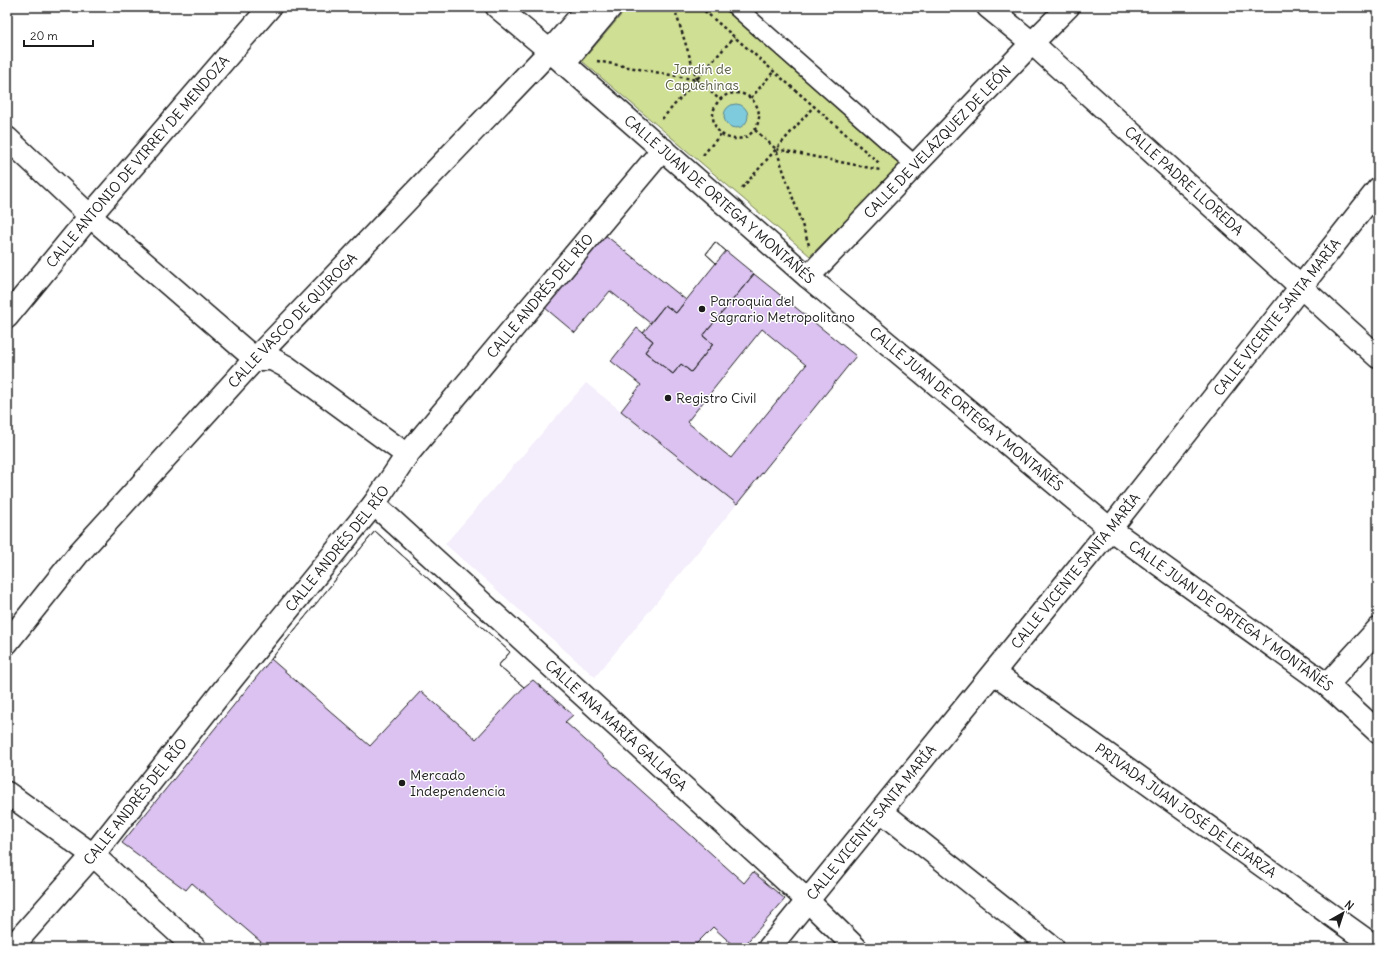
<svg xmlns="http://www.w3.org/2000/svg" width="1385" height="955" font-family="Delius,sans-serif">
	<rect width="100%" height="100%" fill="#fff"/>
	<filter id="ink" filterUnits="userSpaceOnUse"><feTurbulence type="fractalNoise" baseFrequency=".025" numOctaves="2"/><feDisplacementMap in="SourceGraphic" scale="8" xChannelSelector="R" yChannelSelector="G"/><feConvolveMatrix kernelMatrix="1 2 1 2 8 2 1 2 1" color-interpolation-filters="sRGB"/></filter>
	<g filter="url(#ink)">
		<path fill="#f4edfb" d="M586 383 737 504 595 677 445 544Z"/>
		<path fill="#cfdf93" stroke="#767e58" d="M628 7H722L901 165 810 256 582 61Z"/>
		<path fill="#7fcbde" stroke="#578590" d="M724 116a12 12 0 1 1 24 0a12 12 0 1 1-24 0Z"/>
		<path fill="#dbc2f1" stroke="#1c1c1c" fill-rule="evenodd" d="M604 234 686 300 676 313 665 305 650 323 610 291 575 333 544 307Z
			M715 242 754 274 703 336 713 344 691 372 681 364 673 374 645 352 653 341 643 333 665 305 676 313 716 263 706 254Z
			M715 242 726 251 716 263 706 254Z
			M754 274 856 356 737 504 621 411 641 385 611 361 637 328 653 341 645 352 673 374 681 364 691 372 713 344 703 336ZM762 329 806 365 731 458 687 422Z
			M375 531 510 652 498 666 524 687 533 680 573 715 565 722 744 883 753 872 785 899 742 948H736L713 927 692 948H268L192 883 186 890 122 843Z
			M375 531 510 652 498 666 524 687 476 739 421 691 370 746 271 659Z"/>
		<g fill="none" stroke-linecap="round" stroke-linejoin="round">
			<g stroke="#1c1c1c" stroke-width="20">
				<path id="pedestrian" d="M736 7 915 165"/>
			</g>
			<g stroke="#1c1c1c" stroke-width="25">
				<g id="minor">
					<path id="s1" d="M497 7 550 51 808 277 1110 529 1327 685 1378 732"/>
					<path id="s2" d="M988 7 1032 43 1378 357"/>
					<path d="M564 63 611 7"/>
					<path d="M7 138 90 216 255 359H272L287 367 407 455"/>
					<path id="s3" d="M808 277 1032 43 1068 7"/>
					<path id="s4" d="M374 504 808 901 856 948"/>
					<path id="s5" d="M7 643 79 553 255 359 550 51 588 7"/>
					<path id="s6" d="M994 673 1377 948"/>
					<path d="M1327 685 1378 629"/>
					<path d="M881 811 1053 948"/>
					<path id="s7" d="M11 948 93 855 232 679 374 504 407 455 663 149"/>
				</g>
			</g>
			<g stroke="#1c1c1c" stroke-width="25">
				<g id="tertiary">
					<path id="s8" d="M7 317 90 216 270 7"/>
					<path d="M7 793 93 855 195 948"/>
					<path id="s9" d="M769 948 1110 529 1378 189"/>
				</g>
			</g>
			<path stroke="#1c1c1c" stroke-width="2.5" stroke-dasharray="3 3" stroke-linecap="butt" d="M700 7 879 163
				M597 61 697 80 674 7
				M697 80 719 99
				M713 116a23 23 0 1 1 46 0a23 23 0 1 1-46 0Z
				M751 98 774 71
				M662 119 734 37
				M755 130 776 149
				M703 155 721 134
				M742 188 814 106
				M809 245 776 149 880 170"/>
			<use href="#pedestrian" stroke="#fff" stroke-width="17"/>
			<use href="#minor" stroke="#fff" stroke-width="22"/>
			<use href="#tertiary" stroke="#fff" stroke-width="22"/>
		</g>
	</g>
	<g fill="#1c1c1c" stroke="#fff" stroke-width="1.5">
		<circle cx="702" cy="309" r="4"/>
		<circle cx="668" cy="398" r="4"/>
		<circle cx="402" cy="783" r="4"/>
	</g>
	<g text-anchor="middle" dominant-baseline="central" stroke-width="3" stroke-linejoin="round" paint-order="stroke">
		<g font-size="14" fill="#5b6046" stroke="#fff">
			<text x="702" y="69">Jardín de<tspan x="702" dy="16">Capuchinas</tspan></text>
		</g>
		<g font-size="14" fill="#1c1c1c" stroke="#fff">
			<text stroke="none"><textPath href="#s3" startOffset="187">CALLE DE VELÁZQUEZ DE LEÓN</textPath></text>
			<text stroke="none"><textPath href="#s8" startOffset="203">CALLE ANTONIO DE VIRREY DE MENDOZA</textPath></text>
			<text stroke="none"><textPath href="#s2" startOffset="262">CALLE PADRE LLOREDA</textPath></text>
			<text stroke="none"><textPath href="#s1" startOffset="294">CALLE JUAN DE ORTEGA Y MONTAÑÉS</textPath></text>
			<text stroke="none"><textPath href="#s7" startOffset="840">CALLE ANDRÉS DEL RÍO</textPath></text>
			<text stroke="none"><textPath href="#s9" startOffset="810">CALLE VICENTE SANTA MARÍA</textPath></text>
			<text stroke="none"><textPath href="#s5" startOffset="431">CALLE VASCO DE QUIROGA</textPath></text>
			<text stroke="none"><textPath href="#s1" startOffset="618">CALLE JUAN DE ORTEGA Y MONTAÑÉS</textPath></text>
			<text stroke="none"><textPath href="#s7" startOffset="516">CALLE ANDRÉS DEL RÍO</textPath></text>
			<text stroke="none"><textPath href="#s9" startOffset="486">CALLE VICENTE SANTA MARÍA</textPath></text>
			<text stroke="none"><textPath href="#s1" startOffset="954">CALLE JUAN DE ORTEGA Y MONTAÑÉS</textPath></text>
			<text stroke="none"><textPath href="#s4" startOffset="328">CALLE ANA MARÍA GALLAGA</textPath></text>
			<text stroke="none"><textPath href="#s7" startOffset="192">CALLE ANDRÉS DEL RÍO</textPath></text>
			<text stroke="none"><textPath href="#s6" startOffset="236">PRIVADA JUAN JOSÉ DE LEJARZA</textPath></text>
			<text stroke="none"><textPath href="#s9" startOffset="162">CALLE VICENTE SANTA MARÍA</textPath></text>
		</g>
		<g font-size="14" fill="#1c1c1c" stroke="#fff" text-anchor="start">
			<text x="710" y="301">Parroquia del<tspan x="710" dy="16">Sagrario Metropolitano</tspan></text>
			<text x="676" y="398">Registro Civil</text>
			<text x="410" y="775">Mercado<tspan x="410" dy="16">Independencia</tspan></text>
		</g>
	</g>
	<rect width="1385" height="955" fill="none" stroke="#fff" stroke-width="24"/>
	<rect x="12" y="12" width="1361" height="931" fill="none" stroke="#1c1c1c" stroke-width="1.5" filter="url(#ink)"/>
	<g transform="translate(1343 913) rotate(39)" stroke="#ffffff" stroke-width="3" paint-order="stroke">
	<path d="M0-3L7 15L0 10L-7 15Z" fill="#1c1c1c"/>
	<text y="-6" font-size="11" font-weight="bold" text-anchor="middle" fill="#1c1c1c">N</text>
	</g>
	<path d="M24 40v6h69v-6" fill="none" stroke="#1c1c1c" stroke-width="2"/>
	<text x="30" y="40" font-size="12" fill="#1c1c1c" stroke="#ffffff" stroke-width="3" paint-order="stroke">20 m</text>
</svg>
